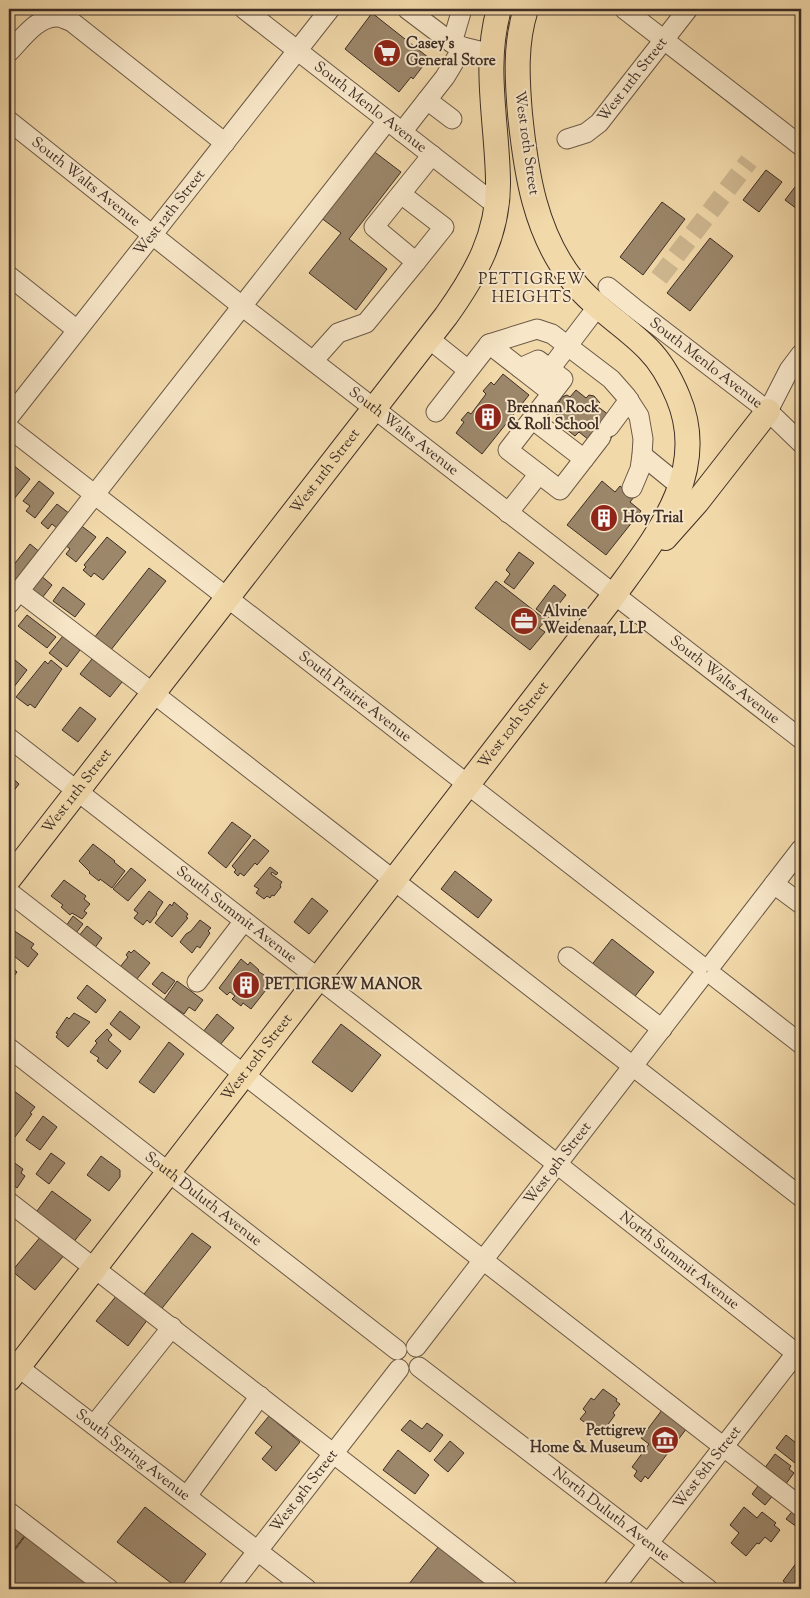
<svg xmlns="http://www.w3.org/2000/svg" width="810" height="1598" font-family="'Sorts Mill Goudy',serif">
	<rect width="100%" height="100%" fill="#f2d9aa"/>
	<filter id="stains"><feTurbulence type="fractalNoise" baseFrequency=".004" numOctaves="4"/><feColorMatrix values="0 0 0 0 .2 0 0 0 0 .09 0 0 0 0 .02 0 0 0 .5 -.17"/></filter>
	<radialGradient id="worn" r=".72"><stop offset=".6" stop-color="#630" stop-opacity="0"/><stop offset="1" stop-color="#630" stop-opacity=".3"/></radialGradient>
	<path fill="#9c876b" stroke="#3e2e26" d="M372 13 429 58 413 79 411 77 399 92 345 49Z
		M372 150 401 172 349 239 387 269 356 310 309 273 341 233 320 217Z
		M766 170 782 182 759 212 743 200Z
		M795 187 801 192V212L785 200Z
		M662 202 685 219 643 275 620 257Z
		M710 238 733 256 690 311 667 293Z
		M503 374 529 395 482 454 456 433 464 422 461 420 468 412 471 414 486 394 483 391 491 382 494 385Z
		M576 390 586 398 589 395 594 396 600 403 597 406 609 415 614 434 609 441 589 440 579 432 575 436 565 428 568 424 556 414 560 409 558 407V404L562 397 567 395 570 397Z
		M12 464 30 479 10 504 9 468Z
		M39 481 54 493 35 518 26 511 30 506 23 501Z
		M602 481 615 492 620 486 634 497 630 502 641 511 606 555 567 525Z
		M57 504 70 514 58 529 52 524 48 529 41 523Z
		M79 524 96 537 76 562 66 554 70 549 64 544Z
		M107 537 126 552 103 580 94 573 91 577 83 570 86 567 84 565Z
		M30 544 41 553 12 589 9 587V571Z
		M519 552 534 563 514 589 504 582 510 574 506 570Z
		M149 568 166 581 110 651 94 638Z
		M40 575 52 585 42 598 30 588Z
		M496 581 546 620 539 628 545 632 530 650 475 608Z
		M554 585 566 595 548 618 536 609Z
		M63 587 85 604 75 617 53 601Z
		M27 615 56 637 47 648 18 626Z
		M63 636 80 650 67 667 49 653Z
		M96 654 126 677 110 697 80 674Z
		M9 655 27 670 10 692 9 691Z
		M51 660 62 669 35 708 30 704 28 706 16 697 45 661 48 664Z
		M80 707 96 719 78 742 62 730Z
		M9 775 19 784 9 797Z
		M232 822 251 836 226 868 208 853Z
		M254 839 269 851 257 865 255 863 244 876 240 873 238 876 234 872 236 870 232 866Z
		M93 844 115 861 114 862 125 871 112 888 100 879 99 881 89 873 90 872 79 861Z
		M270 867 278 873 276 875 272 872 271 874 282 882 280 885 281 887 274 896 272 895 270 898 267 896 264 899 256 893 259 889 254 886Z
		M131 868 146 880 128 901 113 889Z
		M455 871 492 900 478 918 441 889Z
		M64 880 86 896 84 899 90 904 84 911 87 913 82 919 72 913 70 915 61 907 63 905 51 896Z
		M149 891 163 902 156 913 157 914 150 923 147 920 143 925 134 918 138 913 134 910Z
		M312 898 328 911 309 934 294 922Z
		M174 902 188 914 186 917 188 918 172 937 155 923 170 904 172 906Z
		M73 916 83 924 76 933 66 926Z
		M200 920 211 928 208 931 210 933 200 948 197 946 192 953 180 942 186 934 191 931Z
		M87 926 102 938 94 949 78 937Z
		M13 930 34 944 31 948 38 954 28 967 10 953 12 952 9 949 11 945 9 944 11 939 9 935Z
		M612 939 654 972 632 1000 590 967Z
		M134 950 150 963 136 980 120 967 128 957 126 955 129 951 131 953Z
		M241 959 248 965 250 962 259 970 258 971 273 981 251 1009 243 1003 241 1006 232 999 235 996 230 992 227 995 219 988Z
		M9 965 17 972 9 983Z
		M162 972 175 981 165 994 152 984Z
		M177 981 203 1000 195 1011 189 1007 184 1014 164 1000Z
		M87 985 106 1000 96 1013 77 998Z
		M120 1011 140 1027 130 1040 110 1024Z
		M74 1013 90 1022 68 1047 56 1037 58 1034 56 1033 67 1017 69 1019Z
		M217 1014 234 1028 220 1045 203 1032Z
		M341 1024 381 1055 352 1092 312 1062Z
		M107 1029 112 1035 108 1040 121 1051 107 1069 97 1061 99 1058 90 1052 97 1043 95 1041Z
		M169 1042 184 1054 154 1093 139 1082Z
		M9 1087 35 1107 30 1113 32 1114 9 1145Z
		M43 1116 57 1127 40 1150 26 1140Z
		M51 1153 65 1163 49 1184 36 1174Z
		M101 1156 120 1170V1177L109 1191 87 1175Z
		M12 1161 23 1169 21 1173 25 1176 17 1188 9 1182V1164Z
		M52 1191 91 1220 72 1244 34 1215Z
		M192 1233 211 1247 159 1312 141 1298Z
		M42 1235 65 1254 35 1290 12 1271Z
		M117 1295 148 1319 128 1346 96 1321Z
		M603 1389 617 1399 616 1401 620 1404 613 1413 615 1415 606 1427 603 1424 600 1428 597 1426 595 1430 580 1419 586 1412 583 1409 591 1398 594 1400Z
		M662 1410 687 1428 648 1479 645 1476 641 1482 634 1476 637 1471 632 1467 649 1444 641 1438Z
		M269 1416 300 1442 276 1471 262 1459 272 1447 255 1433Z
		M410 1420 422 1429 427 1423 443 1435 430 1452 401 1430Z
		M786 1435 801 1447V1465L800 1467 776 1448Z
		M450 1441 464 1453 448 1472 434 1460Z
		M398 1450 429 1475 415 1494 383 1470Z
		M775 1454 791 1466 789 1469 794 1473 785 1485 764 1469Z
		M761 1482 775 1493 765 1505 752 1494Z
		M145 1507 206 1554 179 1589 117 1542Z
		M744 1507 757 1518 762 1512 776 1523 774 1525 780 1530 771 1542 765 1537 759 1544 757 1543 746 1556 731 1543 739 1533 730 1525Z
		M795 1508 801 1513V1530L786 1519Z
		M11 1524 25 1535 9 1556V1527Z
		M26 1535 97 1589H20L9 1581V1558Z
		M439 1546 494 1589H405Z
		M797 1562 801 1565V1589H789L791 1587 783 1581Z"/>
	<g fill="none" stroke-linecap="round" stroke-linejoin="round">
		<path stroke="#ceb790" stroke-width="19" stroke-dasharray="19 9" stroke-linecap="butt" d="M659 278 749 161"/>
		<g stroke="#6b5947" stroke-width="21">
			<g id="minor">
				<path id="s1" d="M244 9 496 205"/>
				<path d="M407 9 452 43 463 47 492 54"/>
				<path d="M624 9 801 146"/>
				<path d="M452 43 462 9"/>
				<path d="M9 52C21 40 38 16 57 17 62 17 67 20 72 22L225 143"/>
				<path d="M427 100 452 119"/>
				<path id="s2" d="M9 121 243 307 801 739"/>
				<path d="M402 132 445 77 463 47"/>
				<path id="s3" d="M567 139 586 133 599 123 688 9"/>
				<path d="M401 194 444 227 416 262"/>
				<path d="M9 276 77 330"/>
				<path id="s4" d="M608 287 634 308 768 411 801 443"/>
				<path d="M428 338 468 370"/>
				<path d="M489 344 537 329 552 334 611 379 626 396 639 416 643 439 642 455 640 469 632 488"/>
				<path d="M313 361 338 333 366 323 416 262 374 227 432 155"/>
				<path d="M520 368 538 360 550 369 598 306"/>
				<path d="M768 411 789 370 801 354"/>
				<path d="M436 412 489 344 552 393"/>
				<path id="s5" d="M9 417 330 9"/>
				<path d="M532 419 584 459 560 490 508 450 563 379 550 369"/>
				<path d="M609 427 629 400"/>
				<path id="s6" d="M9 428 700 965"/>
				<path d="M642 455 680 486"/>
				<path d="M584 459 601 437"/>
				<path d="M508 513 539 474"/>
				<path d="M19 591 153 693 801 1197"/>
				<path d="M9 604 387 121"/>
				<path id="s7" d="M9 738 557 1164 801 1357"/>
				<path d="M774 884 801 904"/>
				<path d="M9 892 801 1507"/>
				<path d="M568 957 662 1029"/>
				<path d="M713 963 801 849"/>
				<path d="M715 977 801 1044"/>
				<path d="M197 982 244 921"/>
				<path id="s8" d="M9 1048 397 1350"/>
				<path d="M9 1202 508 1589"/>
				<path id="s9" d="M416 1347 700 979"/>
				<path id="s10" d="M9 1360 307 1589"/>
				<path id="s11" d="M419 1367 708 1589"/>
				<path d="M94 1425 172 1327"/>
				<path d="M187 1496 260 1396"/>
				<path d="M9 1512 109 1589"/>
				<path id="s12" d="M228 1589 399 1369"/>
				<path id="s13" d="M613 1589 801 1347"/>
			</g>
		</g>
		<g stroke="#3e2e26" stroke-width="26">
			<g id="major">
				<path d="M665 538 697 502 768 411"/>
				<path id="s14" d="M9 879 446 316C476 274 499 234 498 180 497 122 483 65 499 9"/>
				<path id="s15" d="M9 1379 614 595C656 537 710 473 678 397 671 380 662 363 648 349 625 325 594 308 573 281 535 233 526 173 520 114 517 78 515 43 526 9"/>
			</g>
		</g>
		<use href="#minor" stroke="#f7e6c8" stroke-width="19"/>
		<use href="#major" stroke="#f2d9aa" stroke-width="24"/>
	</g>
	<defs>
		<g id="supermarket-disc" transform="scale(1.4375)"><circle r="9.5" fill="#8f2418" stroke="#f7e6c8"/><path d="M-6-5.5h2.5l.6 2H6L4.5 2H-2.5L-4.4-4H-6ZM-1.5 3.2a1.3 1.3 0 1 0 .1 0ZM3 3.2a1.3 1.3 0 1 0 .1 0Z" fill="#fff"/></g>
		<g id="building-disc" transform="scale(1.4375)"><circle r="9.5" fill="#8f2418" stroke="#f7e6c8"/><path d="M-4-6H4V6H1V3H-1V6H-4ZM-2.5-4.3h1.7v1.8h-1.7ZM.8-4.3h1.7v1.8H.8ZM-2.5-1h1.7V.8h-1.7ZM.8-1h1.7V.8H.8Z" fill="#fff"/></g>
		<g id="office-disc" transform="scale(1.4375)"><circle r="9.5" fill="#8f2418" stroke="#f7e6c8"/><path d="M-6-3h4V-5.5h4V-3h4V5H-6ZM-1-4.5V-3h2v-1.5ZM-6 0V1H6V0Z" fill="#fff"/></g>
		<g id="museum-disc" transform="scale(1.4375)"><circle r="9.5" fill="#8f2418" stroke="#f7e6c8"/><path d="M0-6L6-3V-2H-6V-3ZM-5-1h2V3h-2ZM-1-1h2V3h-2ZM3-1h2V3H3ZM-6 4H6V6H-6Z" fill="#fff"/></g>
	</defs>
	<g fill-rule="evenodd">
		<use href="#supermarket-disc" x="387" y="53"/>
		<use href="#building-disc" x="488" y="417"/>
		<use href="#building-disc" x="604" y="518"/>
		<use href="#office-disc" x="524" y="621"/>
		<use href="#building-disc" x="246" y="985"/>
		<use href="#museum-disc" x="665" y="1440"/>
	</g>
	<g text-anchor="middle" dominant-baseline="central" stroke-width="4" stroke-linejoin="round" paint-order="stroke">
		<g font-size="15" font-weight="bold" fill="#3e2e26" stroke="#f7e6c8" text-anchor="start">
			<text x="406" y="44">Casey's<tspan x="406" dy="17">General Store</tspan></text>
			<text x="507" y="408">Brennan Rock<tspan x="507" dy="17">&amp; Roll School</tspan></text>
			<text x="623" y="518">Hoy Trial</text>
			<text x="543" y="612">Alvine<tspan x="543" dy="17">Weidenaar, LLP</tspan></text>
			<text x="265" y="985">PETTIGREW MANOR</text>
			<text x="646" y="1431" text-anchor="end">Pettigrew<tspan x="646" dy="17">Home &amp; Museum</tspan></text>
		</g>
		<g font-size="15" fill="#3e2e26" stroke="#f7e6c8">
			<text stroke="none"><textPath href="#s3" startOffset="91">West 11th Street</textPath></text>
			<text stroke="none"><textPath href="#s1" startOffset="160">South Menlo Avenue</textPath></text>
			<text transform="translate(526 143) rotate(82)">West 10th Street</text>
			<text stroke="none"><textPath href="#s2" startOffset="98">South Walts Avenue</textPath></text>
			<text stroke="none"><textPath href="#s5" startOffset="260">West 12th Street</textPath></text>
			<text stroke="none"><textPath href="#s4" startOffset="124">South Menlo Avenue</textPath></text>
			<text stroke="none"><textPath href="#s2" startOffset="502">South Walts Avenue</textPath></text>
			<text stroke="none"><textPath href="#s14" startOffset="516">West 11th Street</textPath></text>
			<text stroke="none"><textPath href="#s2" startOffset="908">South Walts Avenue</textPath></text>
			<text stroke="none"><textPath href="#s6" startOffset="438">South Prairie Avenue</textPath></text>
			<text stroke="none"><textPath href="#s15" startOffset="826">West 10th Street</textPath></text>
			<text stroke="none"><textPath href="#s14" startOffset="111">West 11th Street</textPath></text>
			<text stroke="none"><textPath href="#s7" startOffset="288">South Summit Avenue</textPath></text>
			<text stroke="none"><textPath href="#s15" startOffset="406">West 10th Street</textPath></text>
			<text stroke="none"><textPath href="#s9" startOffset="232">West 9th Street</textPath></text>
			<text stroke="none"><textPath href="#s8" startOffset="246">South Duluth Avenue</textPath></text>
			<text stroke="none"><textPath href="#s7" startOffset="850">North Summit Avenue</textPath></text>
			<text stroke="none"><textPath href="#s10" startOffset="156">South Spring Avenue</textPath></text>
			<text stroke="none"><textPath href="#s13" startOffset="154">West 8th Street</textPath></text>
			<text stroke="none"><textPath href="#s12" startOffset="124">West 9th Street</textPath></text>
			<text stroke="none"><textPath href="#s11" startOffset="242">North Duluth Avenue</textPath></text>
		</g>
		<g font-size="16" letter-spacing="1" fill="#3e2e26" stroke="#f7e6c8">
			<text x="532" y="280">PETTIGREW<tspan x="532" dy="18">HEIGHTS</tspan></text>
		</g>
	</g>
	<rect width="810" height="1598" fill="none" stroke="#f2d9aa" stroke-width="30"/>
	<rect x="10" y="10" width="790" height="1578" fill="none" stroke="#3e2e26" stroke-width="2.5"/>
	<rect x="15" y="15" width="780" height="1568" fill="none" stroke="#3e2e26"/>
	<rect width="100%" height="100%" filter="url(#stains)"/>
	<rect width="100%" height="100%" fill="url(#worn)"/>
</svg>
